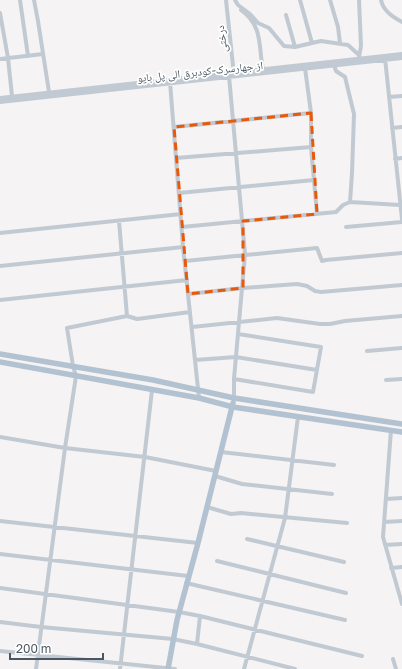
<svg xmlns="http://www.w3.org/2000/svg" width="402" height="669" font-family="'Golos Text','Noto Naskh Arabic',sans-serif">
	<rect width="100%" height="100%" fill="#f5f3f3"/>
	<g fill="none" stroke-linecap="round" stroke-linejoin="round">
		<path stroke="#c1cad2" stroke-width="4" d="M20 0 28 56
			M34 0 38 21 49 92
			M226 0 234 75
			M235 0 238 5 250 14 258 23 269 28 284 46 295 47 312 43
			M300 0 312 43 321 41 348 45 359 55
			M330 0 338 27 340 43
			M359 0 361 46 359 57
			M381 0C383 11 393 17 402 22
			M241 10C264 27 258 47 263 69
			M0 13 8 58 12 96
			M286 15 295 47
			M385 58 402 219
			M0 59 43 54
			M334 65 336 71 345 77 354 114 352 173 350 202
			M305 68 311 113V147L317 214
			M229 76 245 254 234 379V398
			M170 82 183 247 199 398
			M389 97 402 96
			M0 98 402 54
			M0 102 402 58
			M174 127 311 113
			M392 128 402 127
			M176 158 311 147
			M395 159 402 158
			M179 193 314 180
			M119 221 127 316
			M182 227 336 212 343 205 350 202 400 205
			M346 227 402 222
			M0 233 181 214
			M185 261 317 248 322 261 326 260 402 253
			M0 266 183 247
			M188 294 243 288 297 284 307 286 315 291 321 292 402 285
			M0 300 187 280
			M192 327 277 318 320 324H330L345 321 402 316
			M367 351 402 348
			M195 360 236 357 317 370
			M234 379 313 392 321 347 238 334
			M386 380 402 379
			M391 430 383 537 402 604
			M0 437 65 448 145 457 216 471
			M221 452 334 465
			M215 476 242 484 332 494
			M386 499 402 498
			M207 507 231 514 241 513 347 523
			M0 521 198 543
			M384 522 402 521
			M247 539 344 562
			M385 545 402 544
			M0 554 188 576
			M217 561 346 593
			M391 568 402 567
			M186 583 345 620
			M0 588 179 612 200 616 197 644 173 639 41 627 0 622
			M200 616 362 656
			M197 644 295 669
			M0 651 175 669
			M393 659 396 669
			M36 669 65 448 76 376 73 366 67 328 127 316 137 319 190 312
			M120 669 152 390
			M244 669 285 518 298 417"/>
		<path stroke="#b3c2d1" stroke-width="5.5" d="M0 354 153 380 234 398 402 424
			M0 362 199 398 233 407 402 432
			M168 669 177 620 198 543 233 403"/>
	</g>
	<path fill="none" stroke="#e8590c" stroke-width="3" stroke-dasharray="8 5" stroke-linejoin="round" d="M311 113 317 214 243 221V288L188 294 174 127Z"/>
	<g text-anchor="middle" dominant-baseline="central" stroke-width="3.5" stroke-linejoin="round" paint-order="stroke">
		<g font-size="11" fill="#4a5661" stroke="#fff">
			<text transform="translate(221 39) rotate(-97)">درختی</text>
			<text transform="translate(200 71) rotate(-6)">از جهارسرک-کودبرق الی پل بایو</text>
		</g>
	</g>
	<path d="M10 653v6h93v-6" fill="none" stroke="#4a5661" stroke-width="2"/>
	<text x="16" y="653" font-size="12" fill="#4a5661" stroke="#ffffff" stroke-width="3" paint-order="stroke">200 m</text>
</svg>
